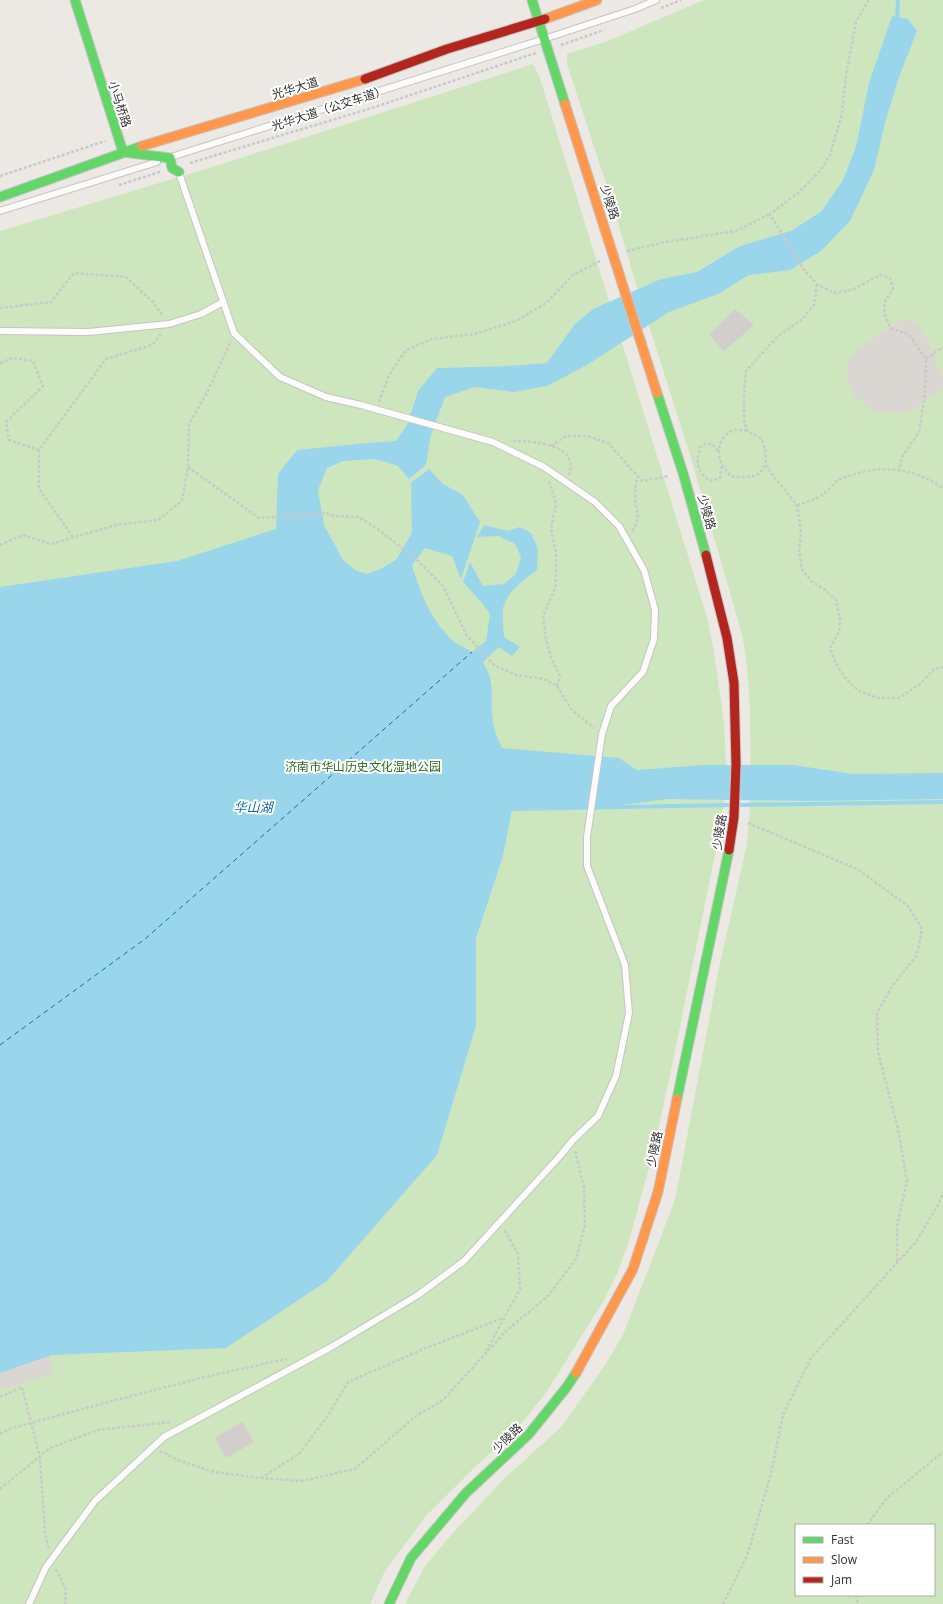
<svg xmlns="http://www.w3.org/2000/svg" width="943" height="1604" font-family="'Open Sans','Noto Sans SC',sans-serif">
	<rect width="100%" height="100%" fill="#ece8e4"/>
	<path fill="#cee6be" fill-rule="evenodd" d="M704 0H943V1604H405L425 1566 451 1535 505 1478 561 1427 605 1365 623 1335 675 1200 719 968 747 844 751 794 750 710 747 665 742 634 690 455 638 291 611 199 567 64V54L605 42ZM796 1525H934V1595H796Z
		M533 64 539 75 707 617 714 652 724 723 727 785 718 840 669 1080 653 1153 629 1241 617 1274 603 1302 545 1394 518 1428 478 1464 425 1517 384 1573 370 1604H0V231L222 164Z"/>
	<path fill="#dad6d2" d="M904 318 916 324 928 340 937 359 935 364 943 374V390L932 394 917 407 901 414 872 410 853 396 847 376 849 357 882 331 898 324Z
		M45 1339 53 1374 0 1390V1373L40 1359Z"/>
	<path fill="#99d6ec" d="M892 16 908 19 917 31 899 77 885 123 874 170 850 221 821 251 790 270 749 275 718 294 669 312 587 365 547 386 514 392 475 387 445 397 431 435 426 465 409 479 398 466 375 459 343 461 327 468 318 490 324 525 343 560 355 570 367 574 382 568 396 560 412 533 411 483 429 469 443 484 463 495 480 522 461 579 452 556 425 548 412 565C420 593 431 620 453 641 458 645 466 648 472 652L486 641 490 614 482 603 463 582 470 562 483 586 504 584 516 574 521 557 515 544 499 536 477 537 484 525 507 531 520 527 531 533 538 549 537 570C525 579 509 590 504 605 501 612 504 629 504 637L520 647 512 656 499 647 483 662C497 685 489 697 493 721 494 731 498 739 502 748L619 758 637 770 703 765H793L853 774 943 773V799L807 801 668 799 606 807 512 809 503 856 476 938V1026L437 1155 327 1281 226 1348 52 1355 0 1373V587L177 561 276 529 278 474 297 450 367 443 396 441 408 423 418 391 437 368 510 366 547 363 575 324 593 309 661 279 697 272 740 246 791 231 822 211 843 180 856 147 869 83Z"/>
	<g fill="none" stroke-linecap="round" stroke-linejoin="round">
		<path stroke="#99d6ec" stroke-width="4" d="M897 22 898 0
			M738 805 943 802
			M511 809 731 805"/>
		<path stroke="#0d6fa3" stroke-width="1" stroke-dasharray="5 4" stroke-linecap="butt" d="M0 1045 145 939 472 652"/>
	</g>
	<path fill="#d1cecb" stroke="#d7d4d0" d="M735 309 754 325 724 351 709 335Z
		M242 1422 254 1442 226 1458 215 1438Z"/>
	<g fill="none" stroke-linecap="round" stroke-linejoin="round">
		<g stroke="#c5c4c5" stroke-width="8">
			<path id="lane" d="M171 157 544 39 635 9 656 0
				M0 211 157 162
				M0 331 88 332 169 324 201 314 223 302
				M29 1604 46 1567 95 1501 164 1437 333 1346 418 1295 464 1261 560 1156 573 1140 598 1116 616 1076 629 1013 625 965 587 866V837L602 734 611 706 643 672 654 639 655 610 644 570 619 526 595 502 544 467 493 442 361 405 326 397 280 377 234 333 179 173"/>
		</g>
		<g stroke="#c5c4c5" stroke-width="11">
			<path id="fast" d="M75 0 123 152 170 158 172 168 179 172
				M532 0 565 104
				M0 197 142 146
				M657 393 683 473 706 555
				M677 1099 729 850
				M389 1604 411 1558 466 1493 529 1434 566 1388 576 1373"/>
		</g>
		<g stroke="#c5c4c5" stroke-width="11">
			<path id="slow" d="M545 19 597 0
				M565 104 657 393
				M142 146 365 79
				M576 1373 633 1269 658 1192 677 1099"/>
		</g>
		<g stroke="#c5c4c5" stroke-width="11">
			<path id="jam" d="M365 79 447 49 545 19
				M706 555 727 638 734 683 736 765 734 817 729 850"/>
		</g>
		<path stroke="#c9c9c8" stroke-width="2.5" stroke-dasharray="3 2" stroke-linecap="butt" d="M869 0 856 22 846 75 842 114 830 155 821 170 799 192 770 214 804 270 817 284 834 293 852 290 880 275 890 278 893 289 884 303 885 317 891 328 909 335 926 359 925 394 919 432 902 457 899 470
			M661 8 681 0
			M561 45 604 30
			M190 163 375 107 536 53
			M0 176 105 141
			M119 185 160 172
			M627 251 666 242 736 231 770 214
			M817 284 814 305 802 319 776 338 746 371 744 394V419L747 431 762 439 765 450 766 464 771 473 797 505 801 532 799 551 802 569 811 581 824 589 836 600 840 620 839 632 830 648 836 664 846 679 859 691 878 698H899L920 684 934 669 943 667
			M0 308 51 302 74 273 126 277 153 302 163 316
			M926 359 943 347
			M0 363 12 358 33 361 43 386 6 422 9 440 39 450 106 359 152 345 161 334
			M379 402 389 375 406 350 432 339 475 334 516 321 546 303 573 275 600 261
			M747 431C743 431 738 429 734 430 717 436 715 457 725 469 727 471 729 475 731 476 736 478 742 477 747 477 758 476 761 473 766 464
			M513 441C534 441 580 444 569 475
			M551 446 566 436H587L608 443 642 481 669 476
			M39 450V489L73 537
			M718 451 712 444H706L700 447C696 463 696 470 710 481L720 478 722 466
			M188 467 259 518 326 513 333 516 359 517 379 530 417 560 443 586 467 636 494 665 516 675 544 679 557 686 572 710 594 728
			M549 481 556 504 551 529 556 553V575L555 588 543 616 546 639 551 658 560 676 557 686
			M797 505C808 502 818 499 827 491 831 488 834 483 838 480 842 478 848 476 852 475 884 464 915 469 943 488
			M632 531C643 517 635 511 635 497 635 490 636 483 637 477
			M0 545 23 535 51 544 116 525 158 520 182 501 188 467 189 424 207 393 231 341
			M748 823 857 869 908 906 922 929 917 955 893 985 877 1013 878 1052 898 1129 907 1181 897 1226V1262
			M486 1351 520 1289 518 1254 504 1229
			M0 1397 22 1387 40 1458 45 1534 49 1549
			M0 1434 9 1429C101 1404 193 1378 287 1359
			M160 1451 178 1460 214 1472 260 1478 301 1481 355 1469 416 1416 443 1400 507 1330 548 1296 576 1259 585 1226 584 1188 575 1150
			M261 1478 299 1454 327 1417 348 1382 421 1350 503 1318
			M0 1489 50 1448 98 1430 171 1422
			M867 1525 887 1498 943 1452
			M56 1569 66 1590 65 1604
			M856 1595 858 1604
			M723 1604 747 1556 771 1474 783 1415 811 1358 916 1242 938 1205 943 1192"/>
		<use href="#lane" stroke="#fcfcfb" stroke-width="6"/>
		<use href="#fast" stroke="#63d668" stroke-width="9"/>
		<use href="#slow" stroke="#ff974d" stroke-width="9"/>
		<use href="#jam" stroke="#b3261e" stroke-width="9"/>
	</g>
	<g text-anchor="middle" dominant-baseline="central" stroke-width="4" stroke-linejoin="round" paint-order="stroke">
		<g font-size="12" fill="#2e2e2e" stroke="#fff">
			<text transform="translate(295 88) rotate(-17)">光华大道</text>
			<text transform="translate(120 104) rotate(72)">小马桥路</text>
			<text transform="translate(329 108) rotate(-18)">光华大道（公交车道）</text>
			<text transform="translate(610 202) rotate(72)">少陵路</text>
			<text transform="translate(707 512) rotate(74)">少陵路</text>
			<text transform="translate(719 832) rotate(-81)">少陵路</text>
			<text transform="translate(654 1149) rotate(-78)">少陵路</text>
			<text transform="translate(507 1438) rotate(-44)">少陵路</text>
		</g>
		<g font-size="12" fill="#2c6e1b" stroke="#fff">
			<text x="363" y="766">济南市华山历史文化湿地公园</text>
		</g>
		<g font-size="13" font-style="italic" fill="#0d6fa3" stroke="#fff">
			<text x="253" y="807">华山湖</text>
		</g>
	</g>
	<rect x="795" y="1524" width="140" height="72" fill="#ffffff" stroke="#ababab"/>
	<rect x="803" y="1537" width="20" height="6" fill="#63d668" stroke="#ababab"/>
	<text x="831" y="1544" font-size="12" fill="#2e2e2e">Fast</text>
	<rect x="803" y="1557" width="20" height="6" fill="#ff974d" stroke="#ababab"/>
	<text x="831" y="1564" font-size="12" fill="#2e2e2e">Slow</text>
	<rect x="803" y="1577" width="20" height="6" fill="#b3261e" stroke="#ababab"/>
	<text x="831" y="1584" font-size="12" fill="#2e2e2e">Jam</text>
</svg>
